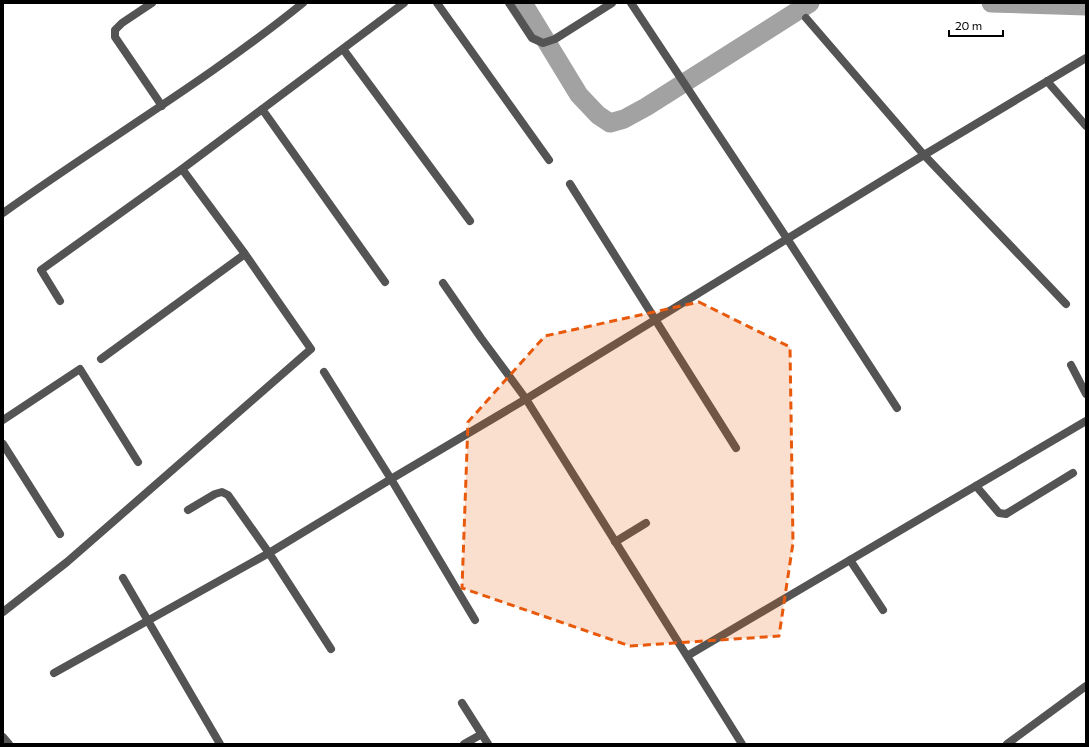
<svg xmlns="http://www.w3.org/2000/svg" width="1089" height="747" font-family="Commissioner,sans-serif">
	<rect width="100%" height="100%" fill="#fff"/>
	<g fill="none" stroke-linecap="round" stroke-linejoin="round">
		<path stroke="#a2a2a2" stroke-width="19" d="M523 3 579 95 598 115 610 123 624 119 646 107 810 3
			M991 3 1086 6"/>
		<path stroke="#545454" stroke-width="8" d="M1071 365 1086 394
			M976 486 999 513 1006 514 1073 473
			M615 542 646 523
			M850 560 883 610
			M462 703 488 744
			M3 737 9 744
			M464 744 482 734"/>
		<path stroke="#545454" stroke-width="8" d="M152 3 122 23 115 30V37L162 106
			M437 3 549 160
			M509 3 532 38 543 43 555 39 612 3
			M631 3 788 240 897 408
			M806 18 924 155 1066 304
			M343 49 470 221
			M1047 81 1086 126
			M262 109 385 282
			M570 184 736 448
			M3 213C102 142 208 80 303 3
			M443 283 481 338 526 399 742 744
			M60 301 41 270 182 169
			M101 359 245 254
			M324 372 391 479 475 620
			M3 420 80 369 138 462
			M3 444 60 534
			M188 510 215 494 222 492 228 495 269 553 331 649
			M123 578 220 744
			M3 612 67 562 311 349 245 254 182 169 404 3
			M687 656 1086 421
			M54 673 269 553 391 479 526 399 924 155 1086 58
			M1007 744 1086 686"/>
	</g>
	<path fill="#e8590c" fill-opacity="0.2" stroke="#e8590c" stroke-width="3" stroke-dasharray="8 5" stroke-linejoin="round" d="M699 302 790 347 793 543 779 636 630 646 462 588 468 422 545 336Z"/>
	<rect width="1089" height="747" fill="none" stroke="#000000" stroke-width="8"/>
	<path d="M949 30v6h54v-6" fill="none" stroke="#000000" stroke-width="2"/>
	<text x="955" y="30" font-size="12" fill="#000000" stroke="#ffffff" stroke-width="3" paint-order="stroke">20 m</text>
</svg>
